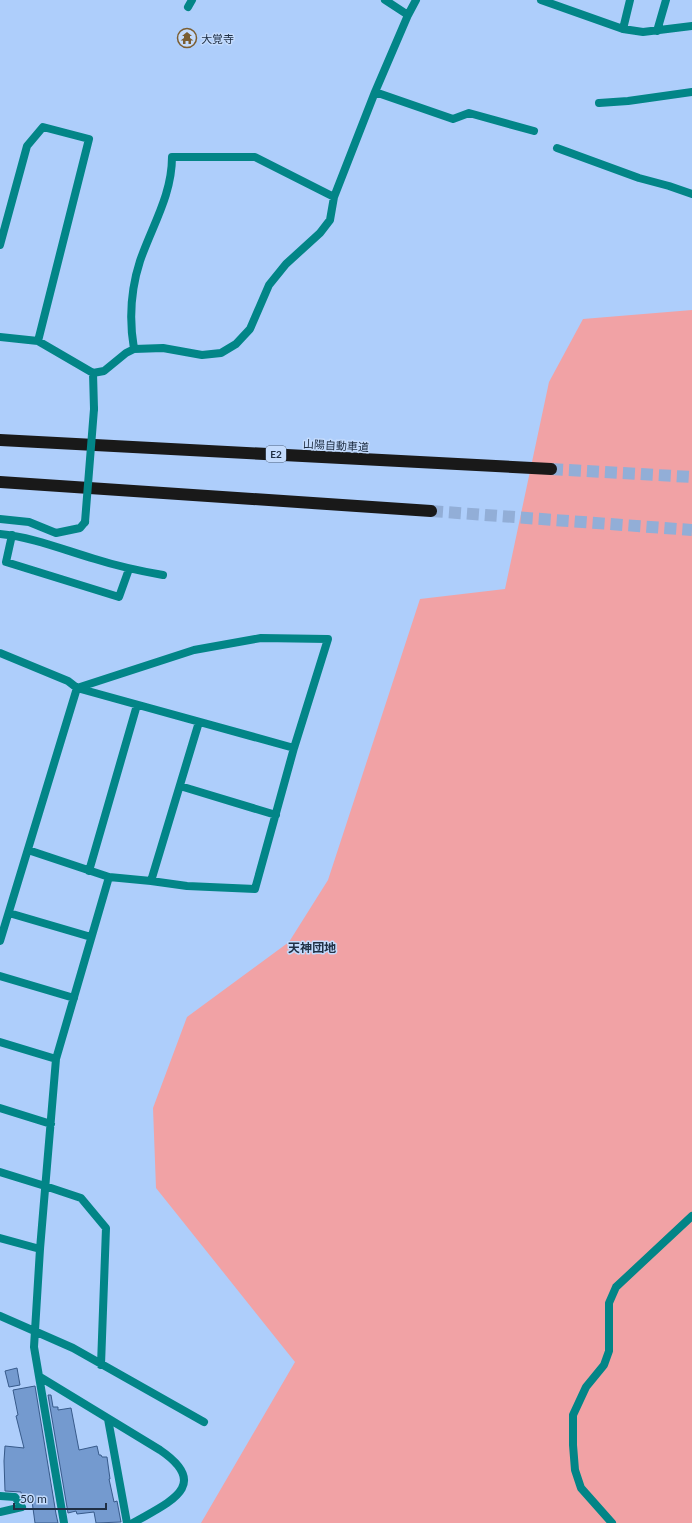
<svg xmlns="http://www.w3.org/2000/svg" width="692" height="1523" font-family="Lato,'Noto Sans JP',sans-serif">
	<rect width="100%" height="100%" fill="#aecefb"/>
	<path fill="#f1a2a5" d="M692 310V1523H201L295 1362 156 1188 153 1108 187 1017 289 942 328 880 420 599 505 589 549 382 583 319Z"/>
	<path fill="#749acf" stroke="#375a8a" d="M17 1368 20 1385 9 1387 5 1371Z
		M35 1386 56 1514 58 1523H35L32 1501 27 1502 26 1496 22 1497 21 1492 5 1491 4 1461 5 1446 24 1448 16 1416 18 1415 13 1390Z
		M48 1395H51L53 1407H58V1410L71 1408 79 1450 97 1446 99 1455H101L102 1457H107L110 1479H109L114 1502 117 1501 121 1522 96 1523 94 1512 77 1514 76 1511 68 1513Z"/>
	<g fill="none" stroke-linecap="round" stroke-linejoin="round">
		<path stroke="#92aed7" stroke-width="12" stroke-dasharray="12 6" stroke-linecap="butt" d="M551 469 692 477
			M431 511 692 530"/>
		<path stroke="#028587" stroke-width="8" d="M385 0 408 15
			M541 0 623 29 643 32 692 26
			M188 7 192 0
			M623 29 630 0
			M657 31 666 0
			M375 92 453 119 469 113 534 131
			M599 103 628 101 692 92
			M557 148 639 178 669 186 692 194
			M0 245 27 146 43 127 89 139 38 341
			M0 337 38 341 93 373 104 371 126 353 134 349 163 348 202 355 221 353 236 344 250 329 269 285 286 264 320 233 330 220 334 197 375 92 408 15 416 0
			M134 349C129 320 131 289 140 261 152 226 172 195 172 157H255L334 197
			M93 373 94 409
			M0 519 29 522 56 533 80 528 85 522
			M0 534C32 537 64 550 95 559 117 566 140 571 163 575
			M12 535 6 562 119 597 129 569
			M0 653 68 681 77 688 294 748
			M180 786 276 815
			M89 871 137 705
			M151 881 199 722
			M9 913 91 937
			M0 941 77 688 194 650 261 638 328 639 294 748 255 889 187 886 151 881 109 877 28 850
			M0 976 74 998
			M0 1042 56 1059
			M0 1108 51 1124
			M0 1172 45 1186 81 1198 106 1228 101 1365
			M0 1238 40 1249
			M0 1316 73 1348 204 1422
			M40 1377 160 1450C213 1486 167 1503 133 1523
			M108 1419 127 1523
			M0 1496 15 1497 22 1507 0 1512
			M64 1523 34 1347 40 1249 56 1059 109 877
			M612 1523 581 1488 575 1470 573 1445V1415L586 1387 604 1365 609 1351V1303L616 1287 692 1216"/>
		<path stroke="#191919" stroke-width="12" d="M0 440 551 469
			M0 482 431 511"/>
		<path stroke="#028587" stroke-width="8" d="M85 522 94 409"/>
	</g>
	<defs>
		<g id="temple-ring" transform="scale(1)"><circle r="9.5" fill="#c3dbfd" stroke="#7b5e32" stroke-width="1.5"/><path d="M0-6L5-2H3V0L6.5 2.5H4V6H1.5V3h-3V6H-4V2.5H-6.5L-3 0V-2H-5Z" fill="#7b5e32"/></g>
	</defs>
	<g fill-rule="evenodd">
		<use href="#temple-ring" x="187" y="38"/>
	</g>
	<g text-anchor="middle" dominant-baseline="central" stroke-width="3" stroke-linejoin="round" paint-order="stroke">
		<rect fill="#c3dbfd" stroke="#51637c" stroke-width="1" x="266" y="446" width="20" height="16" rx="3"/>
		<g font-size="10" font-weight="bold" fill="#203045">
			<text x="276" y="454">E2</text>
		</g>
		<g font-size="11" fill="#203045" stroke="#c3dbfd" text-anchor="start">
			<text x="201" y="38">大覚寺</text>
		</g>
		<g font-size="11" fill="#203045" stroke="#c3dbfd">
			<text transform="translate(336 445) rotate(3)">山陽自動車道</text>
		</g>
		<g font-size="12" font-weight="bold" fill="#203045" stroke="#c3dbfd">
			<text x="312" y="947">天神団地</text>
		</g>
	</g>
	<path d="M14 1503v6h92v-6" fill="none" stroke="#203045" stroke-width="2"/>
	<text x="20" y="1503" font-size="12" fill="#203045" stroke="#c3dbfd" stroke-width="3" paint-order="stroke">50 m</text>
</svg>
